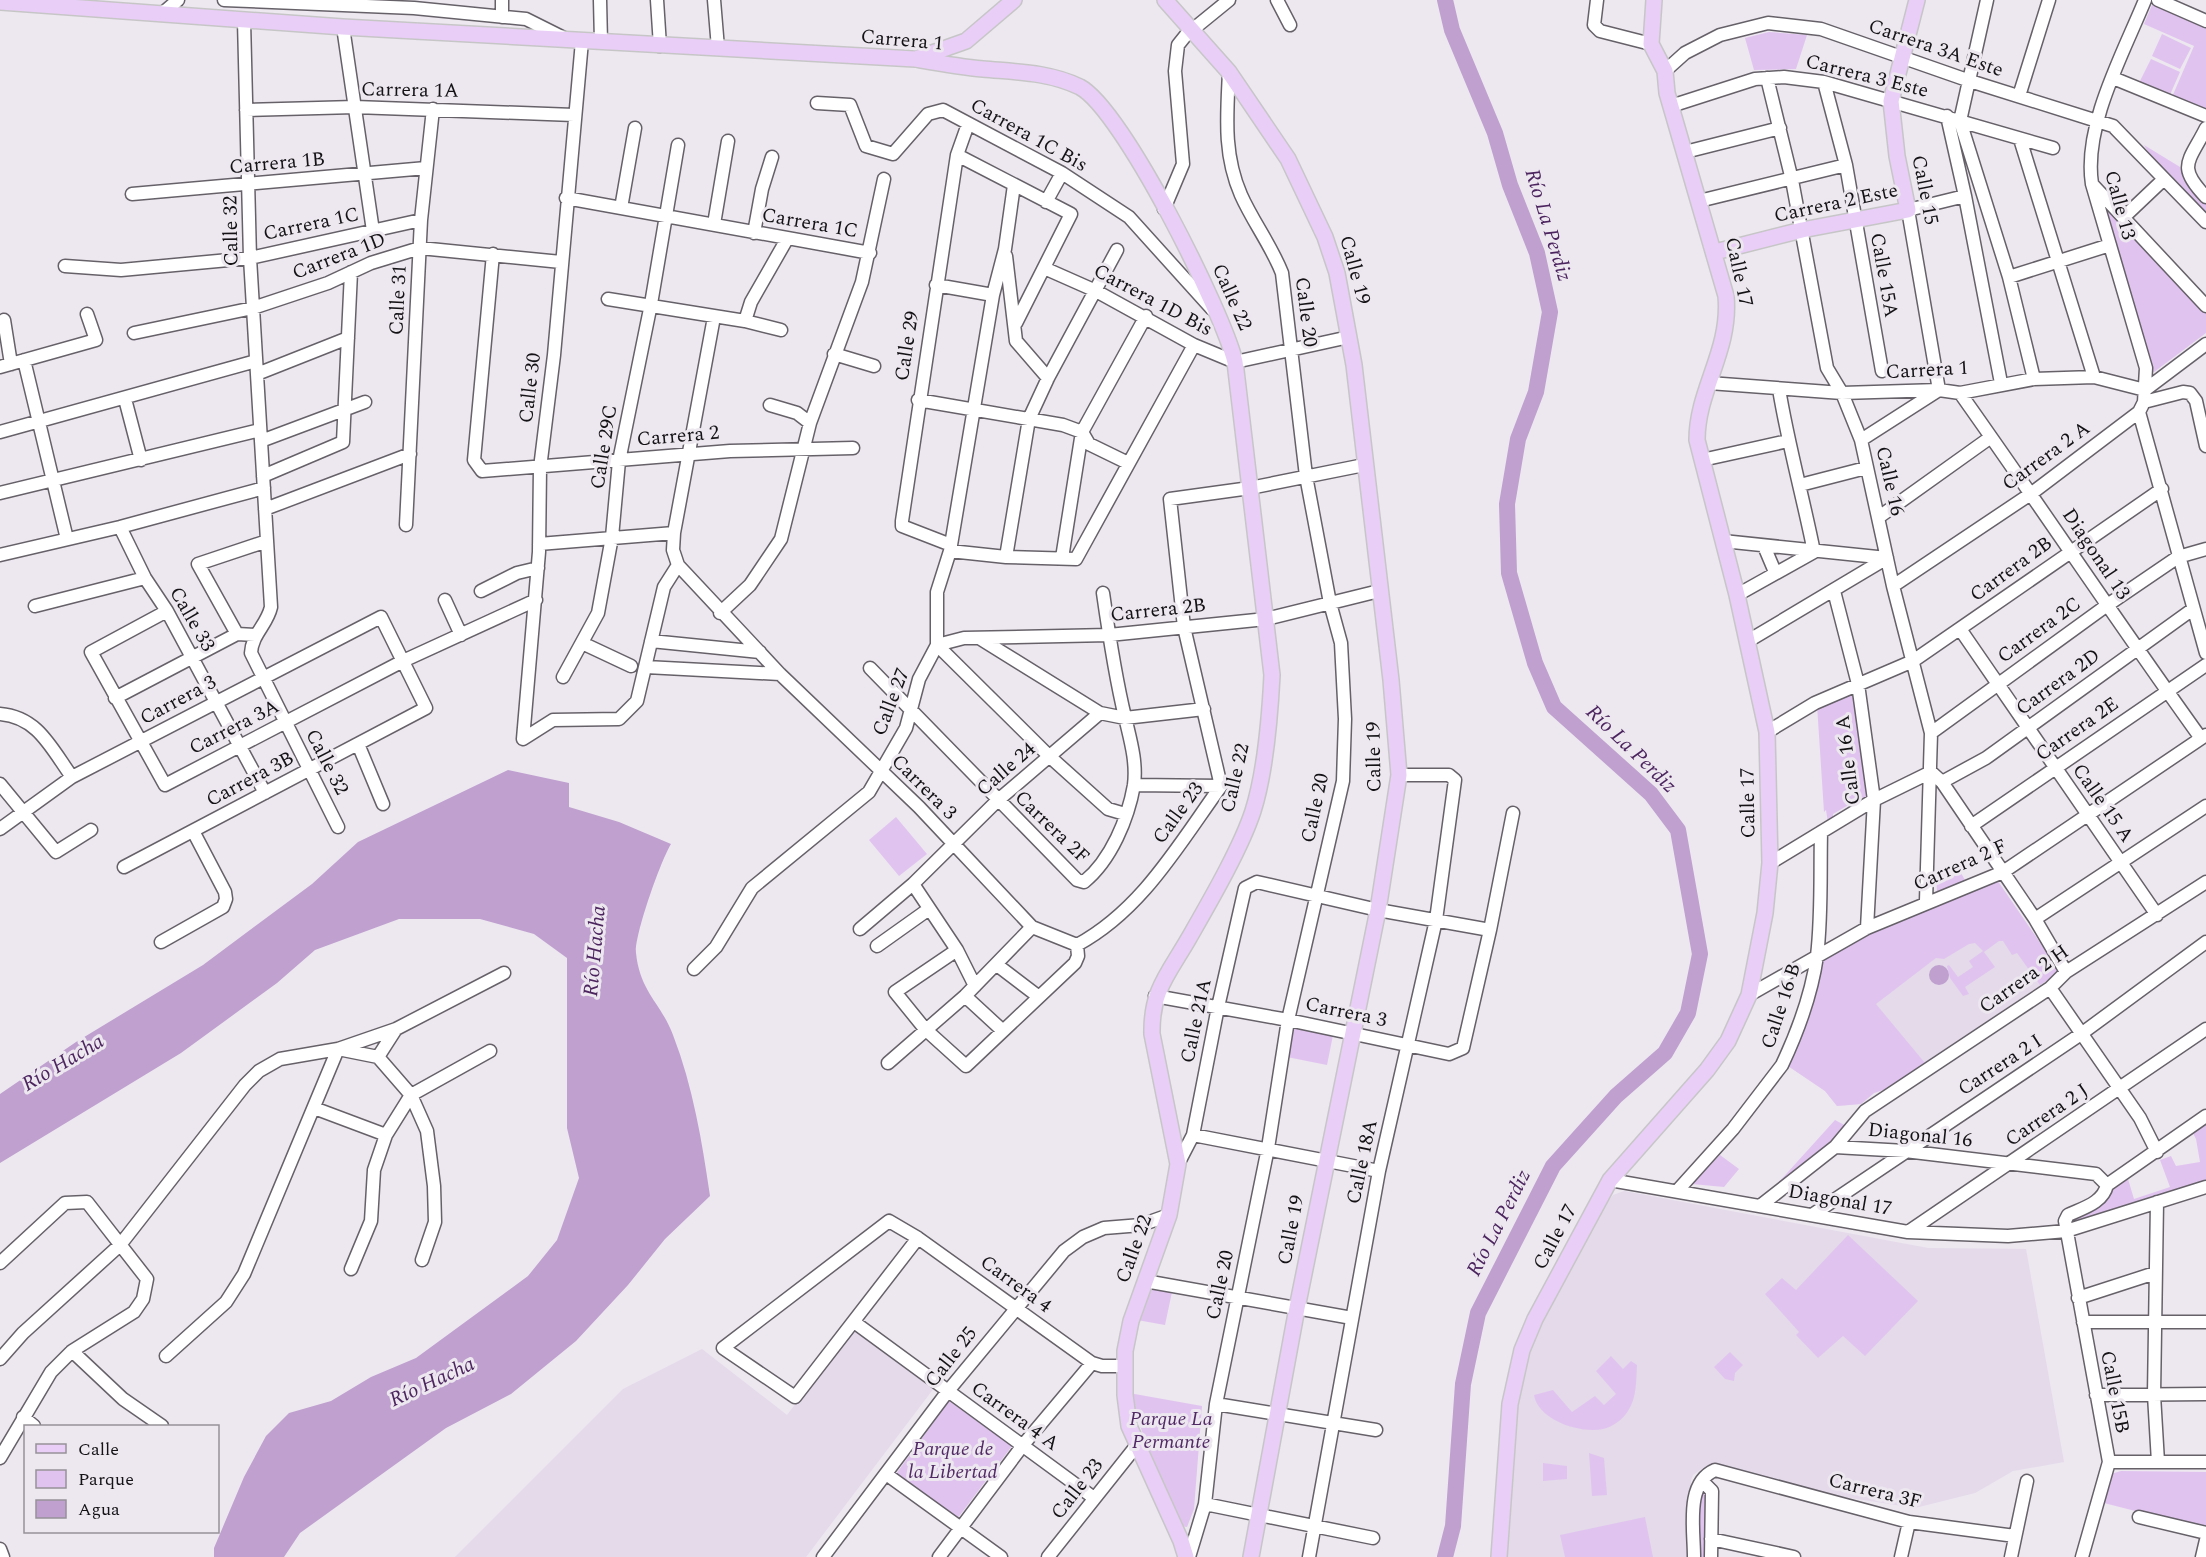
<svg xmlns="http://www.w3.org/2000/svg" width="2206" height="1557" font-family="Spectral,serif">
	<rect width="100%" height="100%" fill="#ede7f0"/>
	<path fill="#e4daea" d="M1995 877 2060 972 1886 1089 1874 1093 1861 1104 1837 1106 1825 1091 1785 1064Z
		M1624 1191 1928 1248 2026 1249 2064 1462 2013 1471 1975 1493 1915 1508 1825 1494 1725 1465 1704 1467 1693 1475 1691 1480 1689 1557H1506L1513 1436 1527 1349 1603 1208 1613 1195Z
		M854 1328 934 1388 806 1557H455L623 1389 702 1349 787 1415Z"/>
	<path fill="#e0c4ef" d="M2152 5 2206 28V112L2172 97 2194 46 2144 24Z
		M1769 32 1807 35 1796 69 1754 70 1745 38Z
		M2162 34 2191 48 2180 69 2152 56Z
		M2151 59 2180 72 2169 97 2139 83Z
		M2144 145 2180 167 2184 180 2206 203V219L2162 175Z
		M2098 193 2206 309V333L2154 372 2151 371Z
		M1855 689 1873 797 1864 801 1862 797 1833 814V820L1828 823 1826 810 1824 812 1817 705Z
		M896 817 927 854 899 876 869 840Z
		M1956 864 1966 882 1937 893 1936 870Z
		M1995 877 2060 972 2040 985 2017 953 2012 955 2003 941H1999L1984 952 1995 967 1965 987 1969 994 1963 996 1950 978 1947 966 1949 965 1958 977 1973 967 1969 961 1983 951 1975 943 1969 944 1944 959 1936 958 1876 1004 1925 1063 1886 1089 1874 1093 1861 1104 1837 1106 1825 1091 1785 1064 1820 958 1869 931Z
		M1293 1028 1333 1035 1327 1065 1287 1057Z
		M2206 1118V1183L2069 1225 2071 1218 2109 1199 2112 1186 2128 1179 2134 1199 2170 1187 2160 1160 2171 1156 2176 1166 2200 1162 2196 1139 2191 1129Z
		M1835 1120 1848 1127 1834 1143 1768 1194Z
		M1720 1155 1739 1169 1724 1187 1692 1184Z
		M1848 1235 1918 1301 1865 1356 1843 1336 1818 1358 1796 1335 1799 1332 1765 1294 1782 1278 1796 1290Z
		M1145 1287 1172 1292 1165 1325 1137 1320Z
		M1730 1352 1743 1365 1735 1373 1734 1381 1725 1379 1714 1367Z
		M1611 1356 1623 1369 1631 1361 1637 1365C1636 1381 1637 1397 1628 1411 1623 1419 1613 1427 1603 1429 1580 1434 1538 1420 1534 1395L1553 1390 1572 1412 1595 1396 1604 1405 1616 1394 1596 1371Z
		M1129 1393 1202 1406 1194 1509 1187 1527 1180 1526 1150 1455Z
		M949 1401 1012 1446 957 1519 896 1474Z
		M1589 1453 1604 1458 1607 1495 1592 1496Z
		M1543 1463 1567 1466V1479L1543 1481Z
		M2121 1471 2206 1472V1529L2100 1502 2111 1474Z
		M1703 1490 1706 1493 1705 1557H1698L1699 1493Z
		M1645 1517 1653 1557H1565L1560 1535Z"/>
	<path fill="#bfa0cf" d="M508 770 569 783V807L619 822 671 844C661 860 634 936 636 953 640 992 661 1003 673 1035 693 1087 702 1141 710 1196L665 1239 628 1285 576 1341 511 1394 446 1428 300 1533 284 1557H214V1548L244 1477 266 1436 289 1413 331 1401 371 1377 416 1358 528 1276 557 1240 579 1178 567 1128V958L534 934 480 919H399L315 950 277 983 181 1053 0 1163V1094L76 1042 203 965 312 884 358 842Z
		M1929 975a10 10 0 1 1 20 0a10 10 0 1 1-20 0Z"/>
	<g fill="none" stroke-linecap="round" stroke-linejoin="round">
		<path stroke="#bfa0cf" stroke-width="16" d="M1445 1557 1453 1526 1463 1384 1478 1313 1553 1166 1616 1096 1665 1053 1688 1013 1700 954 1678 830 1651 794 1554 707 1535 663 1509 573 1507 504 1518 439 1536 392 1550 312 1537 253 1510 185 1495 133 1452 30 1445 0"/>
		<g stroke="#666169" stroke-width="15">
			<path id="minor" d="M224 0 414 8 526 19 568 40
				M502 0V17
				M600 0 601 42
				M657 0 660 46
				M714 0 718 48
				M1277 0 1290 25
				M1597 0 1594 25 1600 31 1651 44
				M1987 0 1960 121 2009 277 2034 379
				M2158 0 2206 21
				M164 12 178 0
				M244 21 250 258 271 607C267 625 252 634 251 653L338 827
				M343 27 373 231
				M1665 71 1685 53 1720 35 1768 23 1821 29 1970 81 2113 126 2206 222
				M1767 78 1792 180 1827 368 1842 393 1861 440 1893 586 1931 733 1926 901
				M2113 78 2206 116
				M1824 82 1846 165 1882 371
				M2019 96 2049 0
				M817 103 850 105 866 146 893 154 928 114 943 110 1062 173 1129 217 1212 309
				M1671 106 1755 79 1784 77 1824 82 2053 148
				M246 110 355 107 574 115
				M1947 116 1965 196 2001 383
				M2206 128C2189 162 2176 166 2206 197
				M2020 139 2094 377
				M1685 152 1780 128
				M957 155 1071 214 1016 323
				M2093 185 2206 306
				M132 194 426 168
				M566 198 870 253
				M1699 201 1846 165
				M1046 202 1062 173
				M621 208 635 128
				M1164 209 1183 164 1175 71 1178 45 1186 35 1229 0
				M2125 216 2164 179
				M714 224 728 141
				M754 233 762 189 772 157
				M493 254 474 460 482 471 730 451 853 448
				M1006 256 1016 341 1048 378
				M65 266 121 270 250 258 421 220
				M1044 268 1096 291 1194 345 1235 362 1349 337
				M2009 277 2110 245
				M936 285 993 295
				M608 299 745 321 781 330
				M714 317 674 533 673 550 678 565 780 674 919 807 1032 927 1077 945
				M4 320 11 364
				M745 321 751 302 787 239
				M134 333 253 308 328 283 371 263 420 248 561 262
				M834 354 874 366
				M24 360 67 539
				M0 367 96 340 87 314
				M257 374 348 338
				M1709 383 1842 393 1939 390 1960 393 2034 379 2094 377 2145 390
				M2145 390 2206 344
				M1960 393C2041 507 2118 623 2200 737
				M125 399 141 460
				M918 400 1063 425 1082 432 1089 444 1128 463
				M2144 402 2183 392 2190 393 2196 401 2206 446
				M770 405 797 413 810 423
				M2139 412 2206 653
				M0 432 256 361
				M1861 440 1939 390 1908 210 1965 196
				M261 441 365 402
				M1702 460 1788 441
				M263 476 343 442 351 272
				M1800 485 1866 468
				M0 493 260 430
				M265 509 410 454
				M1879 517 1991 437
				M406 525 421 220 433 109
				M120 527 145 578 167 611 265 793
				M1723 541 1887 558
				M539 544 674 533
				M951 545 902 526V521L957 155 968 124
				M1764 546 1775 572
				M950 551 1006 557 1076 559 1194 345
				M0 555 120 527 264 488
				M1006 557 1029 419 1048 378 1117 250
				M1062 558 1082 432 1146 316
				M1893 586 2032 493 2139 412 2144 402 2146 368 2092 184C2083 126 2123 54 2145 0
				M481 591 517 573 538 568
				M1834 591 1858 684 1874 800 1867 928
				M1737 595 1814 552C1803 497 1788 444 1779 389
				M445 600 461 635
				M35 606 145 578
				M167 611 91 652 165 785 403 661 536 600
				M720 613 750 585 781 539 810 423 862 282 884 179
				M1960 629 2157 915
				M237 634 198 564 267 541
				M979 638 1100 713 1125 718 1204 709
				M651 641 760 652
				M1748 641 1887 558
				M582 643 631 666
				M937 645 964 638 1109 635 1266 619 1379 591
				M937 645 1049 756 1108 809 1125 814
				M646 667 780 674
				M870 668 1077 880 1084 882C1111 860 1128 819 1134 785 1137 761 1130 739 1125 717 1115 676 1109 635 1103 593
				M563 677 598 613 612 537 619 461 651 304 678 145
				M115 698 237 634 255 635
				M0 714C38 717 51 748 72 777
				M1767 732 1815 703 1913 661 2162 489
				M1931 733 2106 606 2178 557 2206 549
				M523 739 539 552 540 468 554 355 582 41
				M523 739 553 720 619 719 637 701 664 587 678 565
				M358 744 383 804
				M1942 782 1986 758 2193 609
				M0 784 56 852 91 830
				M1134 785 1221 786
				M1971 826 2206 665
				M0 829 72 777 381 617 426 708 124 867
				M1770 863 1874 800 1931 772 1942 782 2035 919 2066 972
				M913 884 957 950 975 986
				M2035 919 2206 806
				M860 929 913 884 997 801 1100 713
				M161 942 223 907 226 899 225 892 193 831
				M1077 945C1142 910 1179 844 1221 786L1184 627 1170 499 1250 488 1364 465
				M877 946 929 909
				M957 950 895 992 925 1029 966 1066 1075 963 1078 956 1077 945
				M997 965 1039 997
				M694 969 716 947 752 888 869 792 906 728 919 679 937 645V592L950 551 993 295 1005 249 1014 185
				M2050 988 2140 1118 2157 1152
				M1749 995 1867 928 2003 872 2206 735
				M965 996 1003 1031
				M1155 996 1288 1020 1449 1054 1463 1048 1490 930 1513 813
				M378 1057 396 1029
				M888 1063 965 996 1032 927
				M314 1108 386 1135
				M1193 1135 1379 1171
				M1835 1147 1905 1151 2096 1174 2107 1185C2103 1203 2083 1208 2068 1215L2065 1221 2109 1462 2082 1557
				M1178 1164 1193 1135 1218 1007 1245 888 1257 882 1378 910 1490 930
				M1610 1180 1908 1232 2008 1236 2066 1231 2206 1187
				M2107 1185 2206 1116
				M1678 1190 1733 1129 1782 1065C1798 1031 1812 992 1817 956 1822 915 1820 873 1821 832
				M2157 1202 2154 1395 2158 1462
				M1760 1206 1835 1147 1865 1111 2050 988 2066 972 2206 882
				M1812 1215 2081 1034 2206 942
				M1908 1232 2206 1029
				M918 1238 795 1397 723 1348 889 1221 918 1238 1092 1363 1102 1366H1124
				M0 1263 65 1203 87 1202 147 1279 143 1299 134 1312 72 1351 51 1372 0 1458
				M351 1269 371 1221 374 1170 386 1135 411 1095 490 1051
				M1145 1281 1352 1318
				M2078 1298 2155 1273
				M854 1322 1094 1498
				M2083 1322H2206
				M72 1351 123 1399 162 1426
				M166 1356 226 1302 244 1274 338 1049 378 1057 411 1095 427 1131 434 1186 435 1222 422 1260
				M0 1359 23 1333 120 1245 245 1085 259 1071 280 1059 338 1049 396 1029 504 973
				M2096 1395 2206 1394
				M1216 1404 1376 1430
				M23 1417 34 1426
				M2109 1462H2206
				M886 1474 1001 1557
				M1703 1482 1712 1491 1711 1557
				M1205 1504 1373 1538
				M2139 1517 2206 1533
				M1711 1539 1794 1557
				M0 1549 3 1557
				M823 1557 948 1391 1064 1251 1083 1237 1104 1228 1141 1225 1169 1215
				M939 1557 1023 1445 1092 1363
				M1048 1557 1137 1445
				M1189 1557 1205 1504 1216 1404 1268 1148 1288 1020 1343 781 1345 719 1341 643 1330 603 1306 476 1282 273C1271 245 1253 222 1241 195 1223 154 1227 115 1229 72
				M1309 1557 1379 1171 1436 920 1455 780 1449 775H1399
				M1694 1557C1694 1528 1685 1483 1715 1470L1909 1522 2015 1536
				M1901 1557 1909 1522
				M2011 1557 2027 1481
				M2202 1557 2206 1540"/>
		</g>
		<g stroke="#c7c6c7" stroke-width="18">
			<path id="major" d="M1165 0 1229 72 1288 159 1325 237 1337 273 1354 365 1391 680 1399 775 1378 910 1297 1308 1251 1557
				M0 2 343 27 915 59C938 63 960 67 983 69 1016 72 1049 72 1080 87 1123 110 1223 312 1235 362L1272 675C1270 715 1265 773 1253 811 1241 848 1209 903 1189 938 1169 973 1151 990 1152 1034L1178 1164 1169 1215 1131 1321 1125 1351V1395L1129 1426 1181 1541 1186 1557
				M918 58 966 41 1014 0
				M1715 252 1802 230 1908 210 1897 156 1891 101 1917 0
				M1499 1557 1510 1404 1522 1350 1535 1319 1610 1180 1707 1070 1728 1041 1749 995 1765 913 1770 863 1767 732 1737 595 1697 440C1697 389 1731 351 1726 296L1667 93 1665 71 1651 44 1654 0"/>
		</g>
		<use href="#minor" stroke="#fff" stroke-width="12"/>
		<use href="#major" stroke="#e9cef7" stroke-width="15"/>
	</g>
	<g text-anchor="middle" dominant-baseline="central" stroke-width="6" stroke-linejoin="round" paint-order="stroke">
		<g font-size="20" fill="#141215" stroke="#ede7f0">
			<text transform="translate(902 40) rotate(5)">Carrera 1</text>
			<text transform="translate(1936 48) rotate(19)">Carrera 3A Este</text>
			<text transform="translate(1867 76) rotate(14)">Carrera 3 Este</text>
			<text transform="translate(410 90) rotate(1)">Carrera 1A</text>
			<text transform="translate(1029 135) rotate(29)">Carrera 1C Bis</text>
			<text transform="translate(277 163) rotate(-5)">Carrera 1B</text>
			<text transform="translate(1925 190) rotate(79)">Calle 15</text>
			<text transform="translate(1836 203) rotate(-12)">Carrera 2 Este</text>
			<text transform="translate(2120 205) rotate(75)">Calle 13</text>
			<text transform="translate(810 223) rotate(10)">Carrera 1C</text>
			<text transform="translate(311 224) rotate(-12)">Carrera 1C</text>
			<text transform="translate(231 231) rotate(-91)">Calle 32</text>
			<text transform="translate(339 256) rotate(-21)">Carrera 1D</text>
			<text transform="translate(1355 270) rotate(75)">Calle 19</text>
			<text transform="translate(1739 272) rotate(78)">Calle 17</text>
			<text transform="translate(1884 275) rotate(80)">Calle 15A</text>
			<text transform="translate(1232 297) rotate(66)">Calle 22</text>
			<text transform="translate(398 300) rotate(-87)">Calle 31</text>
			<text transform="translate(1153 300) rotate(28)">Carrera 1D Bis</text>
			<text transform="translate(1306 312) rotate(83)">Calle 20</text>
			<text transform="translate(907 346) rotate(-81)">Calle 29</text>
			<text transform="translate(1927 370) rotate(-3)">Carrera 1</text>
			<text transform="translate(530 388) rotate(-83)">Calle 30</text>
			<text transform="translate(678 436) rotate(-5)">Carrera 2</text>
			<text transform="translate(604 447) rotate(-81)">Calle 29C</text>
			<text transform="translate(2046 456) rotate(-36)">Carrera 2 A</text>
			<text transform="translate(1890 481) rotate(77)">Calle 16</text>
			<text transform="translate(2096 554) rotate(56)">Diagonal 13</text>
			<text transform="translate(2011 569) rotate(-36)">Carrera 2B</text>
			<text transform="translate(1158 610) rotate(-6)">Carrera 2B</text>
			<text transform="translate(192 619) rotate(60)">Calle 33</text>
			<text transform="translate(2039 630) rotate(-36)">Carrera 2C</text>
			<text transform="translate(2058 682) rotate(-36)">Carrera 2D</text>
			<text transform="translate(178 700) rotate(-28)">Carrera 3</text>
			<text transform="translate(891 702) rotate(-69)">Calle 27</text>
			<text transform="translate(234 727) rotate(-27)">Carrera 3A</text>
			<text transform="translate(2077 729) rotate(-35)">Carrera 2E</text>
			<text transform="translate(1374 757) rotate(-91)">Calle 19</text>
			<text transform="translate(1848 760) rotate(-97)">Calle 16 A</text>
			<text transform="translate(327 762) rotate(63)">Calle 32</text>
			<text transform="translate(1006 769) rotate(-41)">Calle 24</text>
			<text transform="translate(1235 778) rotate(-77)">Calle 22</text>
			<text transform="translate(250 779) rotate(-28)">Carrera 3B</text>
			<text transform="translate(924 787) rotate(45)">Carrera 3</text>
			<text transform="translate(1748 803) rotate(-91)">Calle 17</text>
			<text transform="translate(2103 803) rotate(55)">Calle 15 A</text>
			<text transform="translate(1315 808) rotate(-78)">Calle 20</text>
			<text transform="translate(1178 813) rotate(-54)">Calle 23</text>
			<text transform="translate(1052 827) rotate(44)">Carrera 2F</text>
			<text transform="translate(1960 865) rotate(-24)">Carrera 2 F</text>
			<text transform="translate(2024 979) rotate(-35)">Carrera 2 H</text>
			<text transform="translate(1781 1006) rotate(-72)">Calle 16 B</text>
			<text transform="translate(1346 1012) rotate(12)">Carrera 3</text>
			<text transform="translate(1196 1021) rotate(-78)">Calle 21A</text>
			<text transform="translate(2000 1065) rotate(-33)">Carrera 2 I</text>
			<text transform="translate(2047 1115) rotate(-34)">Carrera 2 J</text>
			<text transform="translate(1920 1135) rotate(6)">Diagonal 16</text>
			<text transform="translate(1362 1162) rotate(-78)">Calle 18A</text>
			<text transform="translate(1840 1200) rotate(10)">Diagonal 17</text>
			<text transform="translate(1291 1230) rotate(-79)">Calle 19</text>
			<text transform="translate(1555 1237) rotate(-62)">Calle 17</text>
			<text transform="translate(1134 1249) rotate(-70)">Calle 22</text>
			<text transform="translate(1016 1284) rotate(36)">Carrera 4</text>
			<text transform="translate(1220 1285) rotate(-78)">Calle 20</text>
			<text transform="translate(951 1357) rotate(-52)">Calle 25</text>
			<text transform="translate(2115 1392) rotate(79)">Calle 15B</text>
			<text transform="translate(1015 1416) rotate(36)">Carrera 4 A</text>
			<text transform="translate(1077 1489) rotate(-52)">Calle 23</text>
			<text transform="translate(1875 1491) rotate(14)">Carrera 3F</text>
		</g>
		<g font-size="20" font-style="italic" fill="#512964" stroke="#ede7f0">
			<text x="1171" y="1419">Parque La<tspan x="1171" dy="23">Permante</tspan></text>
			<text x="953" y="1449">Parque de<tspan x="953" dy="23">la Libertad</tspan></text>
		</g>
		<g font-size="21" font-style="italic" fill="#4c255f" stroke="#ede7f0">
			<text transform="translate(1548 225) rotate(73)">Río La Perdiz</text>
			<text transform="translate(1631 749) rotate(44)">Río La Perdiz</text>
			<text transform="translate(595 951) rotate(-85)">Río Hacha</text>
			<text transform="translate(63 1063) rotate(-31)">Río Hacha</text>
			<text transform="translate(1499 1223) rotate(-63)">Río La Perdiz</text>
			<text transform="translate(432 1382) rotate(-25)">Río Hacha</text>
		</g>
	</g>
	<rect x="24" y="1425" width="195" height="108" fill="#ede7f0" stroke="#969298" stroke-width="1.5"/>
	<rect x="36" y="1444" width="30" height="9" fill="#e9cef7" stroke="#969298" stroke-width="1.5"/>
	<text x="78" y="1455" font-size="18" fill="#141215">Calle</text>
	<rect x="36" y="1470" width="30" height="18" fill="#e0c4ef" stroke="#969298" stroke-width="1.5"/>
	<text x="78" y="1485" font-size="18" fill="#141215">Parque</text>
	<rect x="36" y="1500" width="30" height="18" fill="#bfa0cf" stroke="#969298" stroke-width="1.5"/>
	<text x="78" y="1515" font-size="18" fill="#141215">Agua</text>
</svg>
